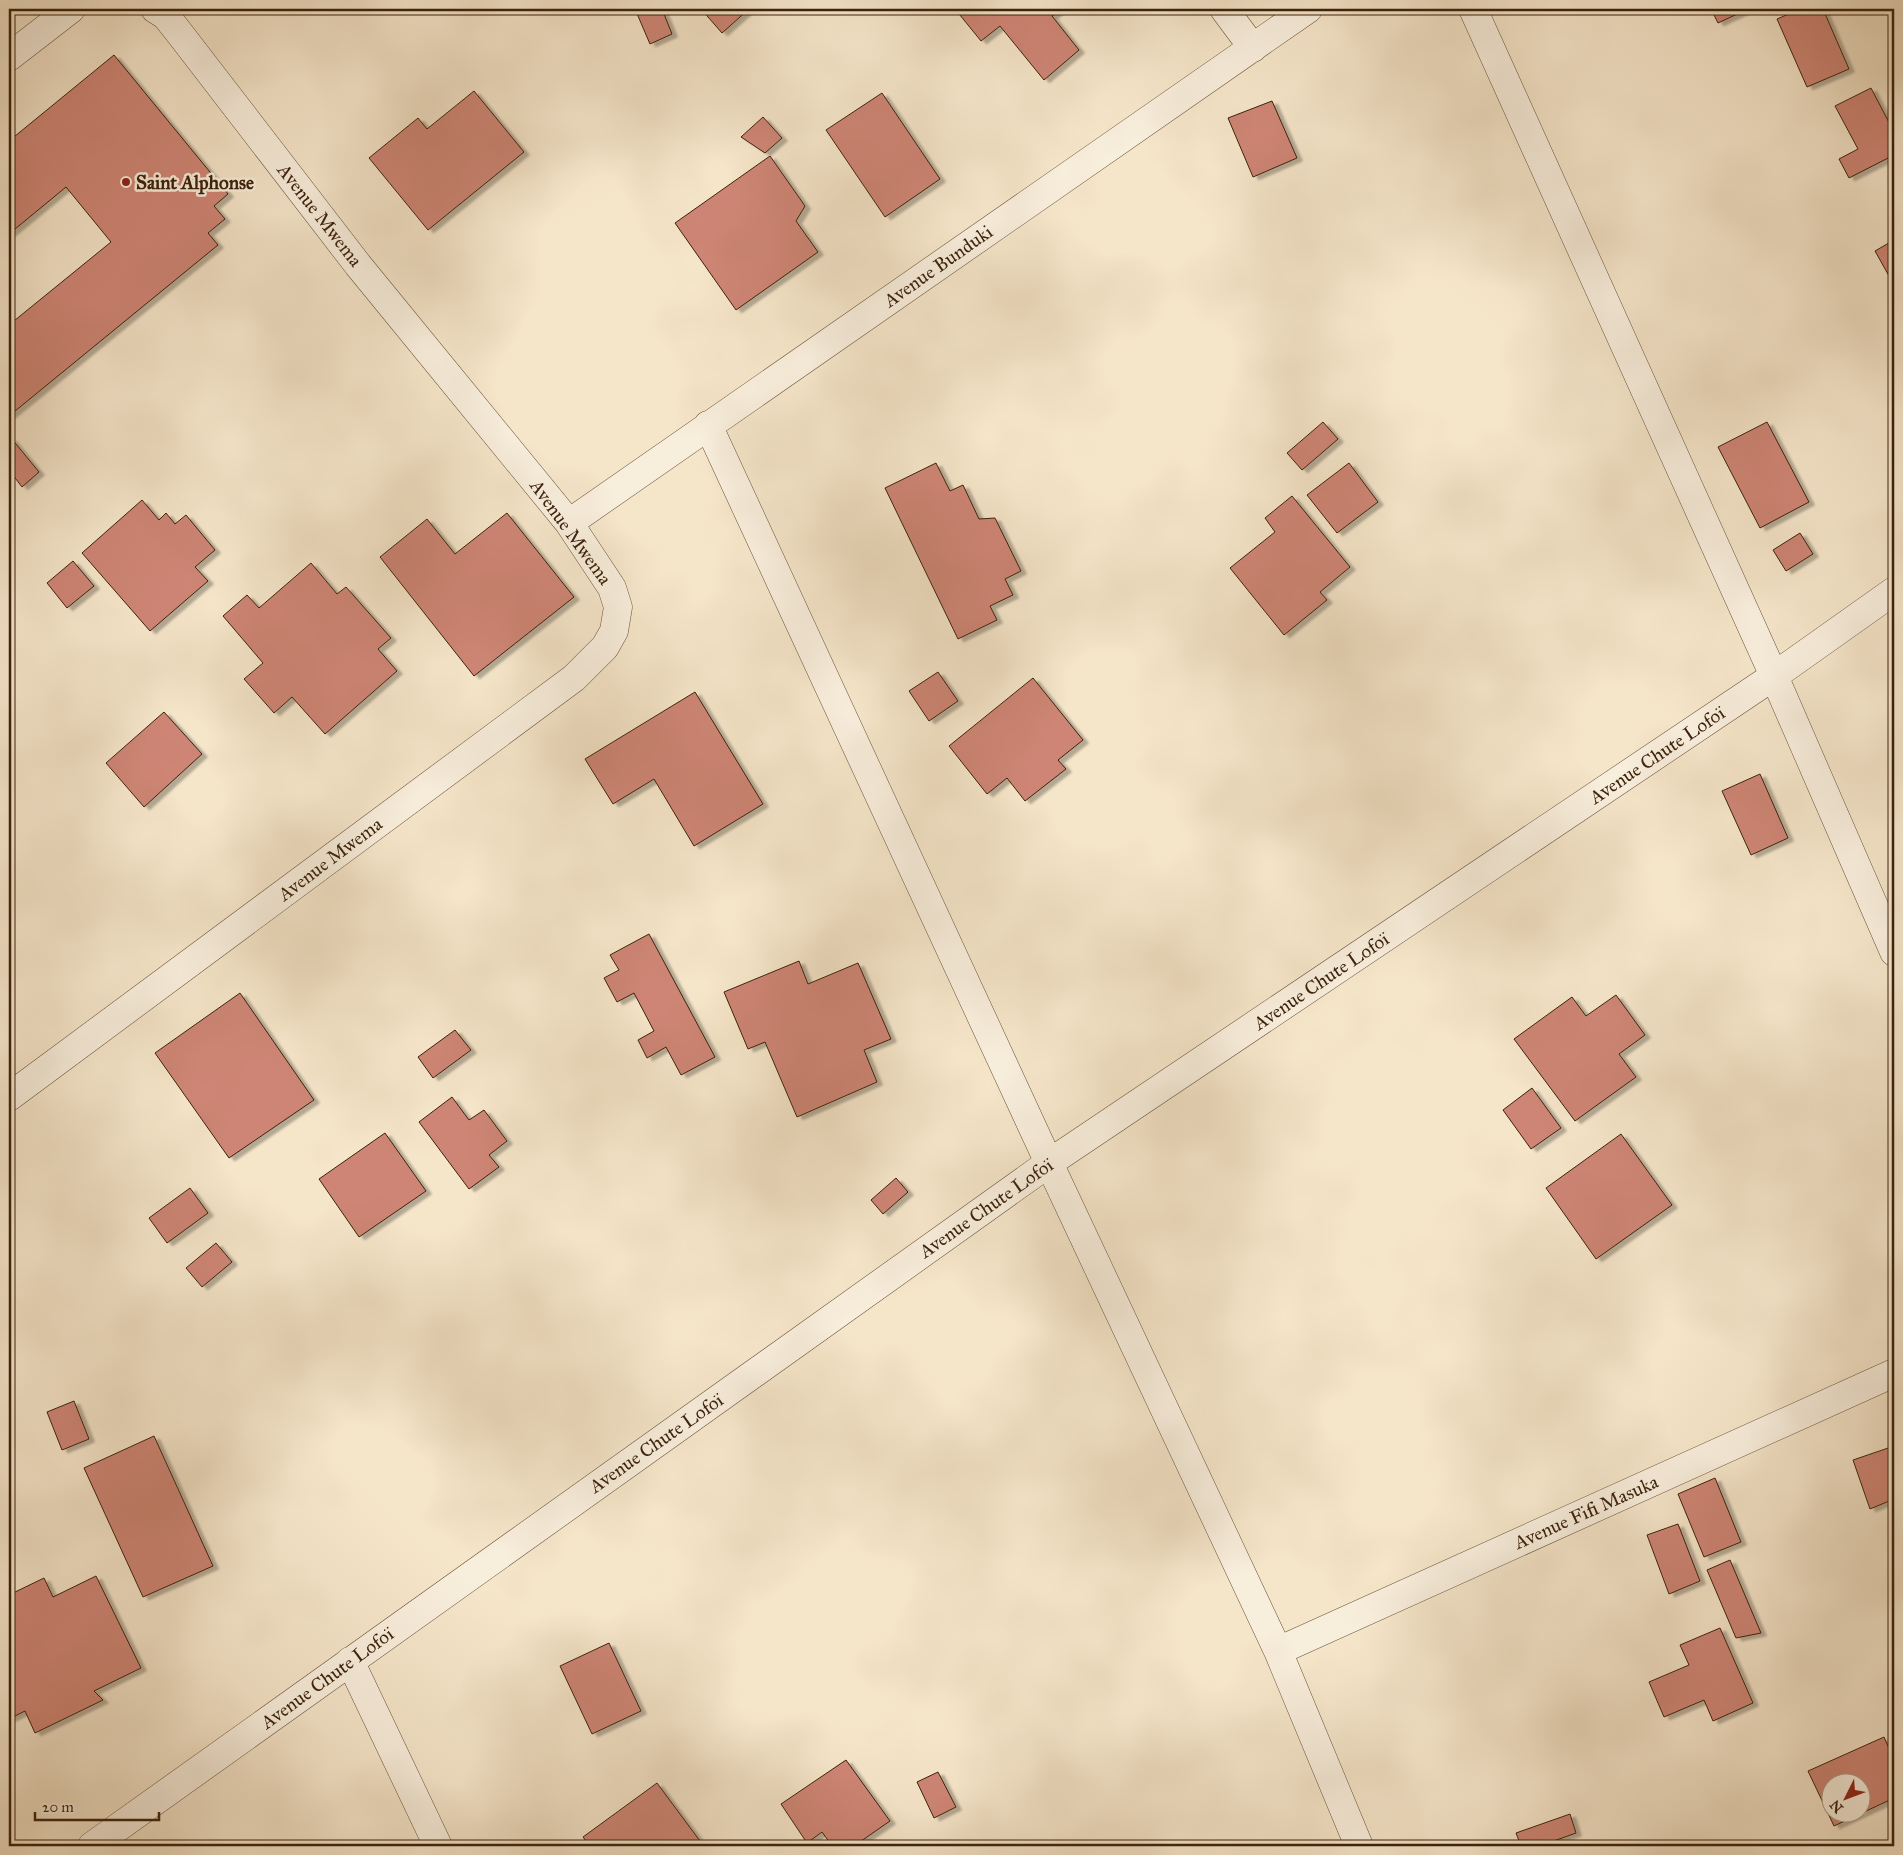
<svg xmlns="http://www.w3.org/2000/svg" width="1903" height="1855" font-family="'IM FELL Great Primer',serif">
	<defs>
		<filter id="shadow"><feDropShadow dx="5.5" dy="3" stdDeviation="1" flood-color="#0004"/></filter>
	</defs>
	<rect width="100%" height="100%" fill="#f5e5c9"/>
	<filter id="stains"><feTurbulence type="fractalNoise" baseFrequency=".004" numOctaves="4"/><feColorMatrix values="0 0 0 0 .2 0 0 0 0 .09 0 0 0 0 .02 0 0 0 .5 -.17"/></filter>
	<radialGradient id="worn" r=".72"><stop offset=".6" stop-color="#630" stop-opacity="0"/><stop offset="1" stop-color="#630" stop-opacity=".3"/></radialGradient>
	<path fill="#ce8574" stroke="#3b220c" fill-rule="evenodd" filter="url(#shadow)" d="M635 9H662L672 34 650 44Z
		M701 9H749L722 33Z
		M955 9H1061L1052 16 1079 50 1044 80 1000 26 981 41Z
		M1711 9H1748L1718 23Z
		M1789 9H1823L1849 69 1807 87 1777 19 1791 13Z
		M114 55 228 194 214 206 225 219 208 233 218 245 9 416V325L111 242 66 187 9 234V141Z
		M1871 88 1894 132V155L1849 178 1839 159 1858 149 1835 106Z
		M474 91 524 152 428 230 369 158 418 118 427 129Z
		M882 93 940 179 885 217 826 130Z
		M1272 101 1297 158 1253 177 1228 118Z
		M763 117 782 138 765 153 741 137Z
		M770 156 805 206 796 221 818 252 736 310 675 223Z
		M1894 240V285L1875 251Z
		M1323 422 1338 439 1302 470 1287 453Z
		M1767 422 1809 502 1760 528 1718 447Z
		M11 438 39 472 22 487 9 470V441Z
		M936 463 950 491 963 485 979 519 995 518 1021 571 1005 579 1013 595 990 606 997 620 958 639 885 488Z
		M1349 463 1378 502 1337 533 1307 495Z
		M1292 496 1350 567 1320 592 1327 600 1284 635 1230 568 1275 532 1265 518Z
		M142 500 159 520 166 513 175 524 186 515 215 550 195 567 208 581 150 631 82 553Z
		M507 513 574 597 474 676 380 557 427 519 455 554Z
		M1800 533 1813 554 1786 571 1773 550Z
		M73 561 94 586 67 608 47 583Z
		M311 563 337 594 346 587 391 638 378 649 397 671 325 734 292 697 274 713 244 679 263 663 223 616 247 595 259 608Z
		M938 672 958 701 929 721 909 691Z
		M1033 678 1083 740 1058 760 1066 769 1025 801 1007 778 987 794 949 746Z
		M695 692 763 804 694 846 654 779 613 804 585 759Z
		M164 712 202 754 144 807 106 763Z
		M1760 774 1788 838 1751 855 1722 791Z
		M649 934 715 1057 681 1075 666 1047 647 1058 638 1040 654 1031 634 993 617 1002 604 978 619 970 610 955Z
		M799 961 808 984 858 963 891 1039 864 1050 877 1082 797 1117 765 1042 748 1049 724 992Z
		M240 993 314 1100 229 1158 155 1053Z
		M1616 995 1645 1035 1619 1054 1636 1077 1575 1121 1514 1039 1572 997 1586 1016Z
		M455 1030 471 1050 433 1078 418 1057Z
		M1532 1088 1561 1128 1531 1149 1503 1110Z
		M452 1097 469 1120 484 1110 507 1141 489 1155 499 1167 469 1189 419 1122Z
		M385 1133 426 1191 359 1237 319 1179Z
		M1621 1134 1672 1205 1596 1259 1546 1188Z
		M896 1178 908 1192 883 1214 871 1200Z
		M190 1188 208 1213 167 1243 149 1218Z
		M216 1243 232 1262 202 1287 186 1268Z
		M74 1401 89 1439 62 1450 47 1412Z
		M154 1436 213 1566 143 1597 84 1468Z
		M1894 1446V1499L1870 1509 1853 1460Z
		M1715 1478 1741 1542 1704 1557 1678 1494Z
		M1678 1524 1700 1581 1669 1594 1647 1535Z
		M1730 1560 1761 1633 1736 1638 1707 1570Z
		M96 1576 141 1668 94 1691 103 1700 35 1733 25 1711 9 1719V1595L44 1578 53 1597Z
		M1720 1628 1753 1703 1713 1721 1704 1700 1664 1717 1649 1682 1689 1665 1680 1645Z
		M609 1643 641 1711 592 1734 560 1666Z
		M1884 1737 1894 1760V1798L1834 1826 1808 1771ZM1830 1782H1860V1812H1830Z
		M846 1760 890 1821 854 1846H832L822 1832 807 1843 781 1804Z
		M938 1772 956 1807 934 1818 917 1782Z
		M657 1783 700 1841 693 1846H590L583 1837Z
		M1570 1814 1576 1833 1540 1846H1521L1516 1833Z"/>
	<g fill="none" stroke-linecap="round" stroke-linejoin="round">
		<g stroke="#6a533b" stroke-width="29">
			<path id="street" d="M1224 9 1253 48
				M1473 9 1774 676 1894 952
				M9 57 71 9
				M708 425 1049 1163 1278 1651 1359 1846
				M569 523 1308 9
				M9 1097 574 678 605 647 614 631 618 607 612 588 569 523 358 265 184 39 166 16 155 9
				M1278 1651 1894 1373
				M350 1661 438 1846
				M92 1846 1049 1163 1774 676 1894 591"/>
		</g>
		<use href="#street" stroke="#f8eedc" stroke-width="28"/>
	</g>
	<circle fill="#8f2418" stroke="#f8eedc" stroke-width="2" cx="126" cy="182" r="5"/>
	<g text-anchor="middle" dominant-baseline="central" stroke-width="5" stroke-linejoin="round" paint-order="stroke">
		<g font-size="19" font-weight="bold" fill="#3b220c" stroke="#f8eedc" text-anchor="start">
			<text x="136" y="182">Saint Alphonse</text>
		</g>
		<g font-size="19" fill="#3b220c" stroke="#f8eedc">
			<text transform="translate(320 215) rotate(52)">Avenue Mwema</text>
			<text transform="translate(938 266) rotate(-35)">Avenue Bunduki</text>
			<text transform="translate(571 532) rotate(54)">Avenue Mwema</text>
			<text transform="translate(1657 755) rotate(-34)">Avenue Chute Lofoï</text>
			<text transform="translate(330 859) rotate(-37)">Avenue Mwema</text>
			<text transform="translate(1321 981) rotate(-34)">Avenue Chute Lofoï</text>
			<text transform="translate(986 1208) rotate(-35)">Avenue Chute Lofoï</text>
			<text transform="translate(656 1443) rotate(-35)">Avenue Chute Lofoï</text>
			<text transform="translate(1586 1512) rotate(-24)">Avenue Fifi Masuka</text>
			<text transform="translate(327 1678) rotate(-36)">Avenue Chute Lofoï</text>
		</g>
	</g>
	<rect width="1903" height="1855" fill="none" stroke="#f5e5c9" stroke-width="30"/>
	<rect x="10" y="10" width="1883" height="1835" fill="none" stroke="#3b220c" stroke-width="2.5"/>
	<rect x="15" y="15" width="1873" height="1825" fill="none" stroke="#3b220c"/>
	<g transform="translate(1846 1798) rotate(228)"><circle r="24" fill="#f8eedc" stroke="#ac9c89"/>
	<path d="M0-4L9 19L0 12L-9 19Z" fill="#8f2418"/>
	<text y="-8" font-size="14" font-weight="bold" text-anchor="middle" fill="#3b220c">N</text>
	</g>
	<path d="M35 1812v8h124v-8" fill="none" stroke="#3b220c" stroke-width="2.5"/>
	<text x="42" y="1812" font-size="15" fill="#3b220c" stroke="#f8eedc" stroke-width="4" paint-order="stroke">20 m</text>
	<rect width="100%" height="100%" filter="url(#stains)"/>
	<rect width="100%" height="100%" fill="url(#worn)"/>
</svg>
